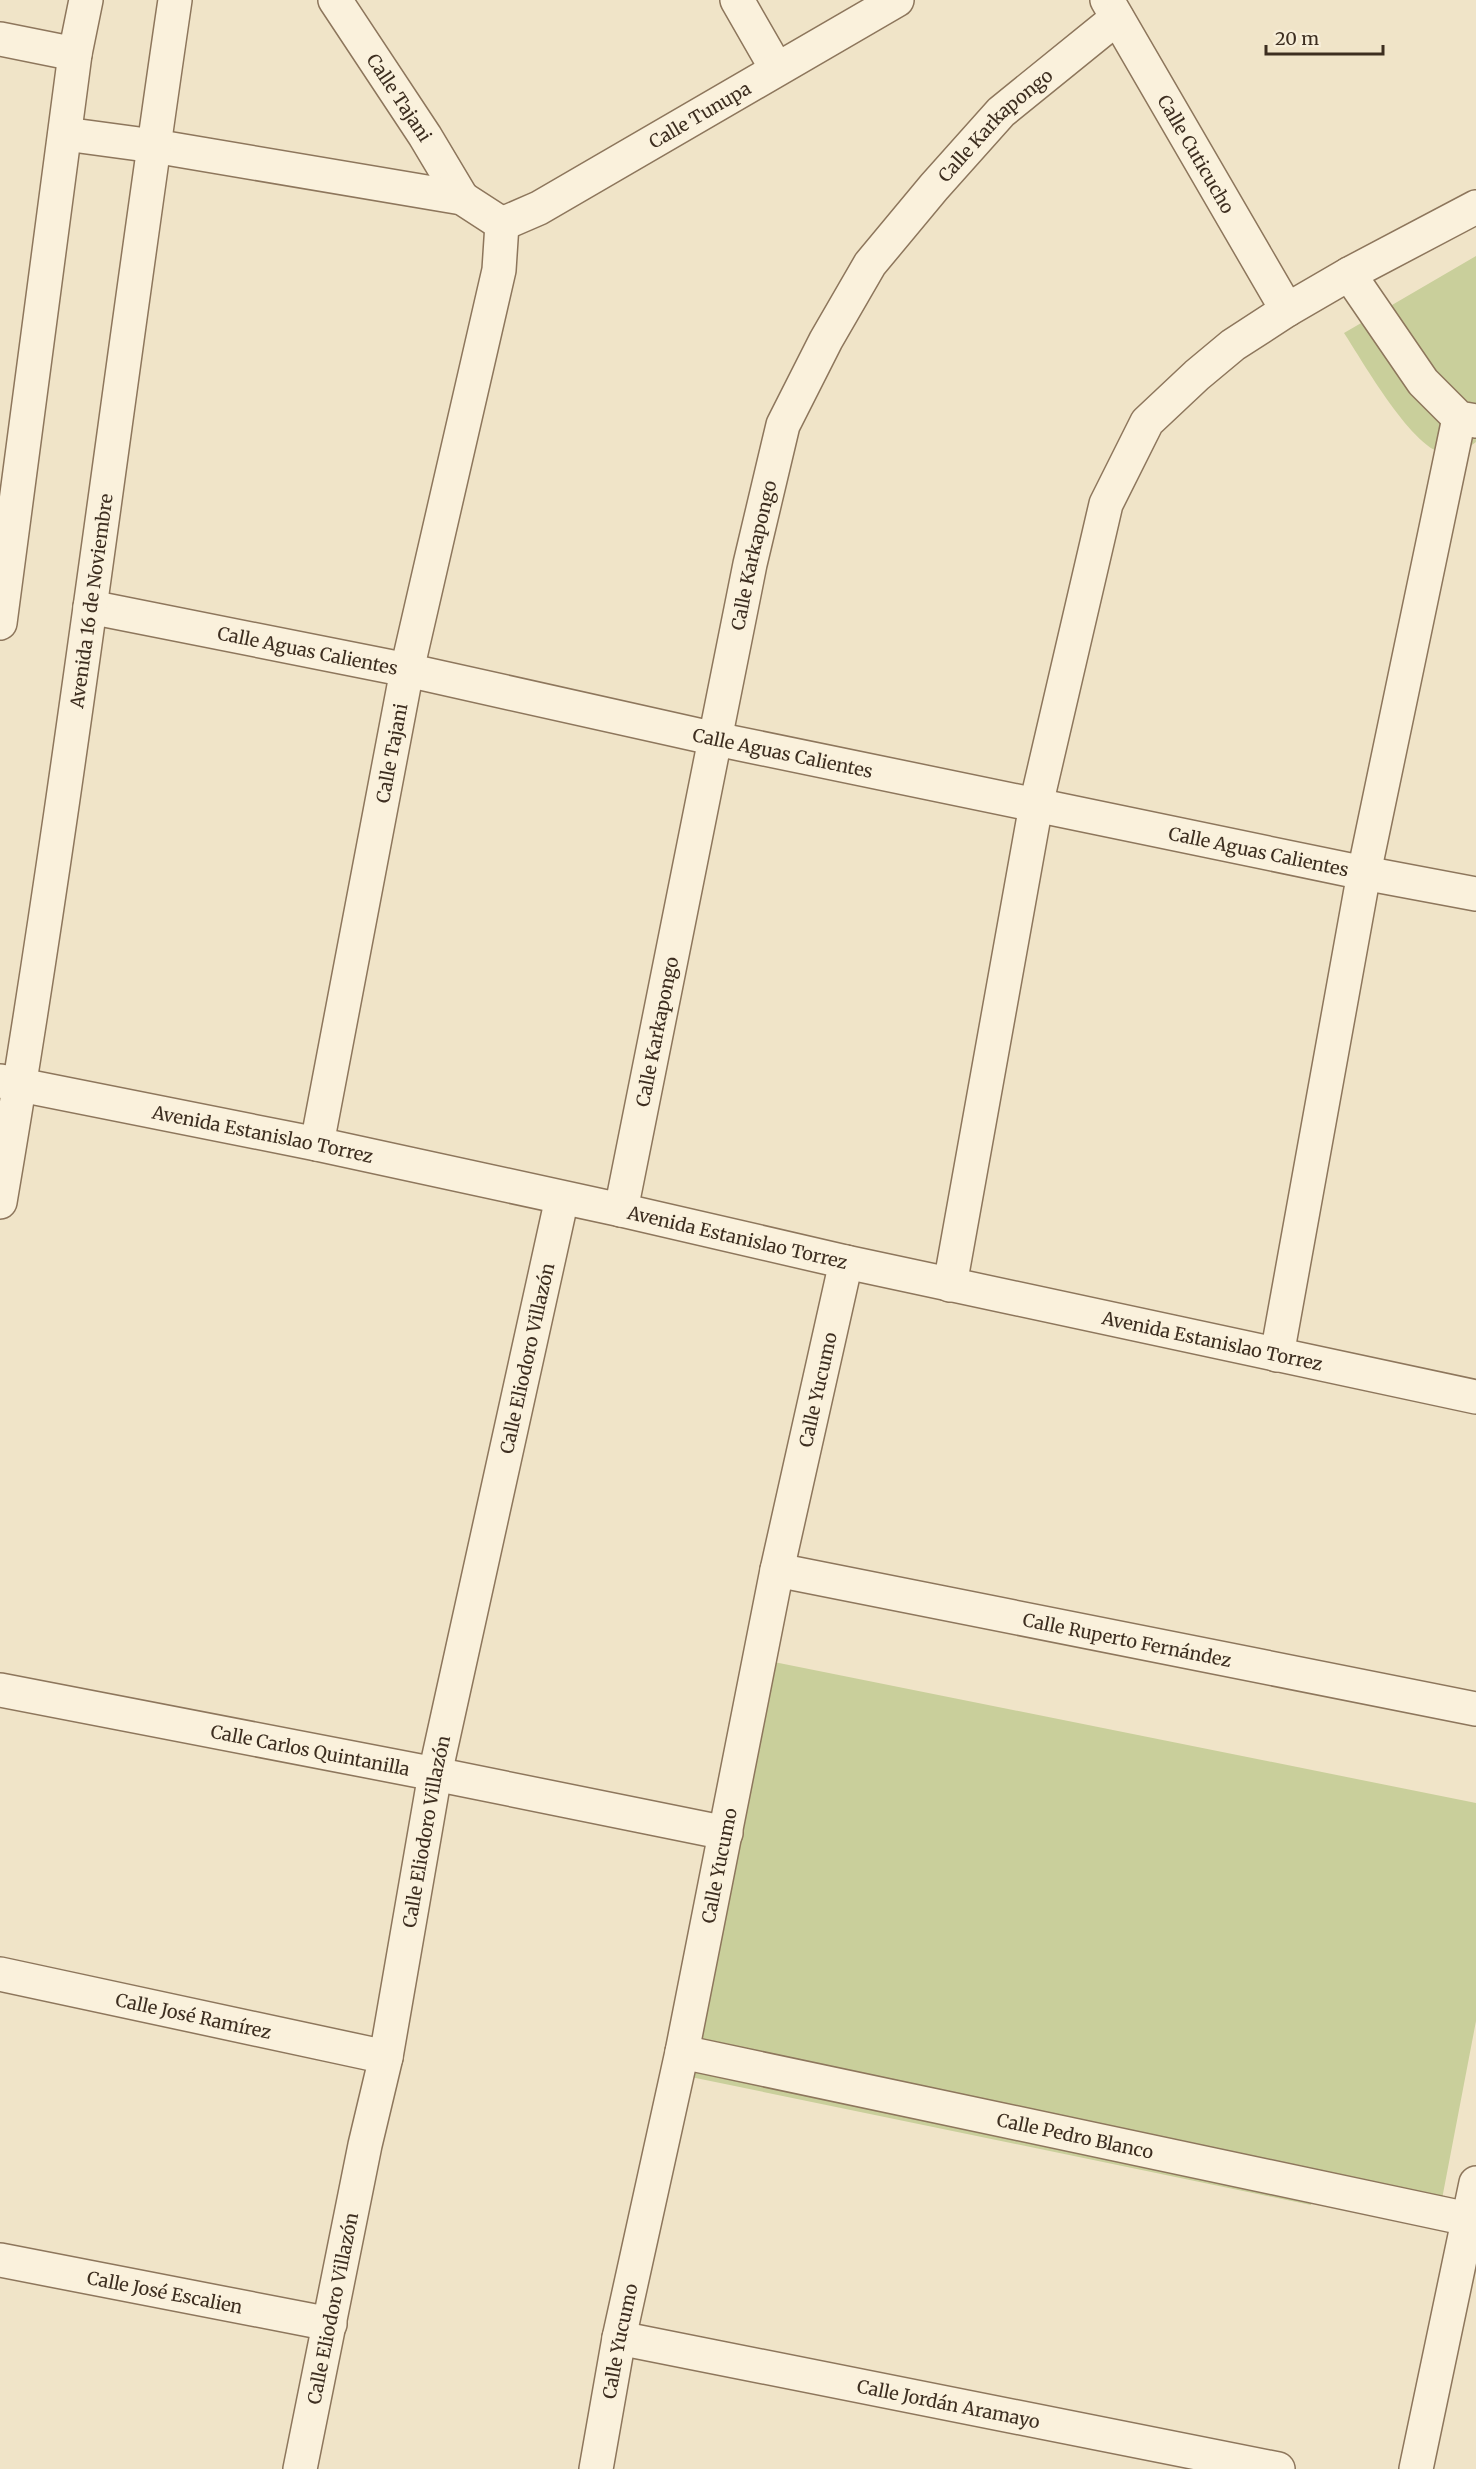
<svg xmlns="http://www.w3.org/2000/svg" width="1476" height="2469" font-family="Merriweather,serif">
	<rect width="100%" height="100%" fill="#f0e4c8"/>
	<path fill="#c9cf9b" d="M1476 256V442C1467 449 1458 454 1447 454 1414 453 1362 360 1344 333Z
		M774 1662 1476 1803V2021L1442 2199 1319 2177 1311 2205 686 2076Z"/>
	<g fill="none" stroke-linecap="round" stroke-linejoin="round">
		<g stroke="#8d765c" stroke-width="36">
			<g id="minor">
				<path id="s1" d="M335 0 425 136 462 198"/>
				<path d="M737 0 776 68"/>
				<path id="s2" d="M1107 0 1287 310"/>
				<path d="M0 39 75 54"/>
				<path d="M65 134 154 146 462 198 502 224"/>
				<path id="s3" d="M502 224 539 208 897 0"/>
				<path d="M1349 274 1423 382 1459 418 1476 421"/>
				<path id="s4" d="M90 607 407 670 716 739 1036 805 1364 873 1476 894"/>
				<path id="s5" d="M317 1144 407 670 499 270 502 224"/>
				<path id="s6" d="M621 1210 750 564 783 425 826 340 870 264 934 187 1001 112 1117 18"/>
				<path d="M950 1285 1036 805 1106 504 1147 422 1197 375 1233 345 1287 310 1349 274 1476 207"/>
				<path d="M1277 1355 1364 873 1459 418"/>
				<path id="s7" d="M777 1570 1476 1709"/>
				<path id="s8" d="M0 1690 435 1774 726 1833"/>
				<path id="s9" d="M0 1974 386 2057"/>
				<path id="s10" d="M682 2052 1468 2219"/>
				<path id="s11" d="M0 2260 330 2324"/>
				<path id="s12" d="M619 2338 1278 2469"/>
				<path id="s13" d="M300 2469 365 2145 386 2057 435 1774 562 1198"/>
				<path id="s14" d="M596 2469 619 2338 682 2052 777 1570 846 1262"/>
				<path d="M1416 2469 1476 2183"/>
			</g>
		</g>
		<g stroke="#8d765c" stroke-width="36">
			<g id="tertiary">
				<path d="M0 623 75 54 86 0"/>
				<path id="s15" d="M0 1081 317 1144 621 1210 846 1262 1476 1397"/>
				<path id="s16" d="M0 1202C68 803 116 401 175 0"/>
			</g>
		</g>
		<use href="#minor" stroke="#faf1dc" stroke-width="33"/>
		<use href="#tertiary" stroke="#faf1dc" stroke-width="33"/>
	</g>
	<g text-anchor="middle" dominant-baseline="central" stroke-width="6" stroke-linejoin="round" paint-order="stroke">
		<g font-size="18" fill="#3d2e20" stroke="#f7eed8">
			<text stroke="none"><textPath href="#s1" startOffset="117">Calle Tajani</textPath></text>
			<text stroke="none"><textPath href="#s3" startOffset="226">Calle Tunupa</textPath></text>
			<text stroke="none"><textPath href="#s6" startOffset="1172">Calle Karkapongo</textPath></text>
			<text stroke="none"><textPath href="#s2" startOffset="178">Calle Cuticucho</textPath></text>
			<text stroke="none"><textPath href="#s6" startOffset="668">Calle Karkapongo</textPath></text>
			<text stroke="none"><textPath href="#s16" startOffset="608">Avenida 16 de Noviembre</textPath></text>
			<text stroke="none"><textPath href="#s4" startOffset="222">Calle Aguas Calientes</textPath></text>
			<text stroke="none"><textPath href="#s4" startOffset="708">Calle Aguas Calientes</textPath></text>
			<text stroke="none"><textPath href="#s5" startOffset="398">Calle Tajani</textPath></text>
			<text stroke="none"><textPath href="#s4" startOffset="1194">Calle Aguas Calientes</textPath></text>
			<text stroke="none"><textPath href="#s6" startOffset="182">Calle Karkapongo</textPath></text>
			<text stroke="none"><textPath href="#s15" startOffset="268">Avenida Estanislao Torrez</textPath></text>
			<text stroke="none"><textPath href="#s15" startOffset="754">Avenida Estanislao Torrez</textPath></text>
			<text stroke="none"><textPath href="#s15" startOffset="1240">Avenida Estanislao Torrez</textPath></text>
			<text stroke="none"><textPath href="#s13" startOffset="1134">Calle Eliodoro Villazón</textPath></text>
			<text stroke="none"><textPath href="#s14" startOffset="1102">Calle Yucumo</textPath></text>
			<text stroke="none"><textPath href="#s7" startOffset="357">Calle Ruperto Fernández</textPath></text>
			<text stroke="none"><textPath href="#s8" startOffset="316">Calle Carlos Quintanilla</textPath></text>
			<text stroke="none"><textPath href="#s13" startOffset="650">Calle Eliodoro Villazón</textPath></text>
			<text stroke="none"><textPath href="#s14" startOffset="616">Calle Yucumo</textPath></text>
			<text stroke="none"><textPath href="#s9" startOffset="198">Calle José Ramírez</textPath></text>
			<text stroke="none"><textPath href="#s10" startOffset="402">Calle Pedro Blanco</textPath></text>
			<text stroke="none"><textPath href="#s11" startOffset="168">Calle José Escalien</textPath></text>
			<text stroke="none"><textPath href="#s13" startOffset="164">Calle Eliodoro Villazón</textPath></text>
			<text stroke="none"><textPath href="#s14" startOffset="130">Calle Yucumo</textPath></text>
			<text stroke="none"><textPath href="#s12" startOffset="336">Calle Jordán Aramayo</textPath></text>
		</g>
	</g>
	<path d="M1266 45v9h117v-9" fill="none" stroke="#3d2e20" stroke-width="3"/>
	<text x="1275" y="45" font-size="18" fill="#3d2e20" stroke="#f7eed8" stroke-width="4.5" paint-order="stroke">20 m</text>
</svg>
